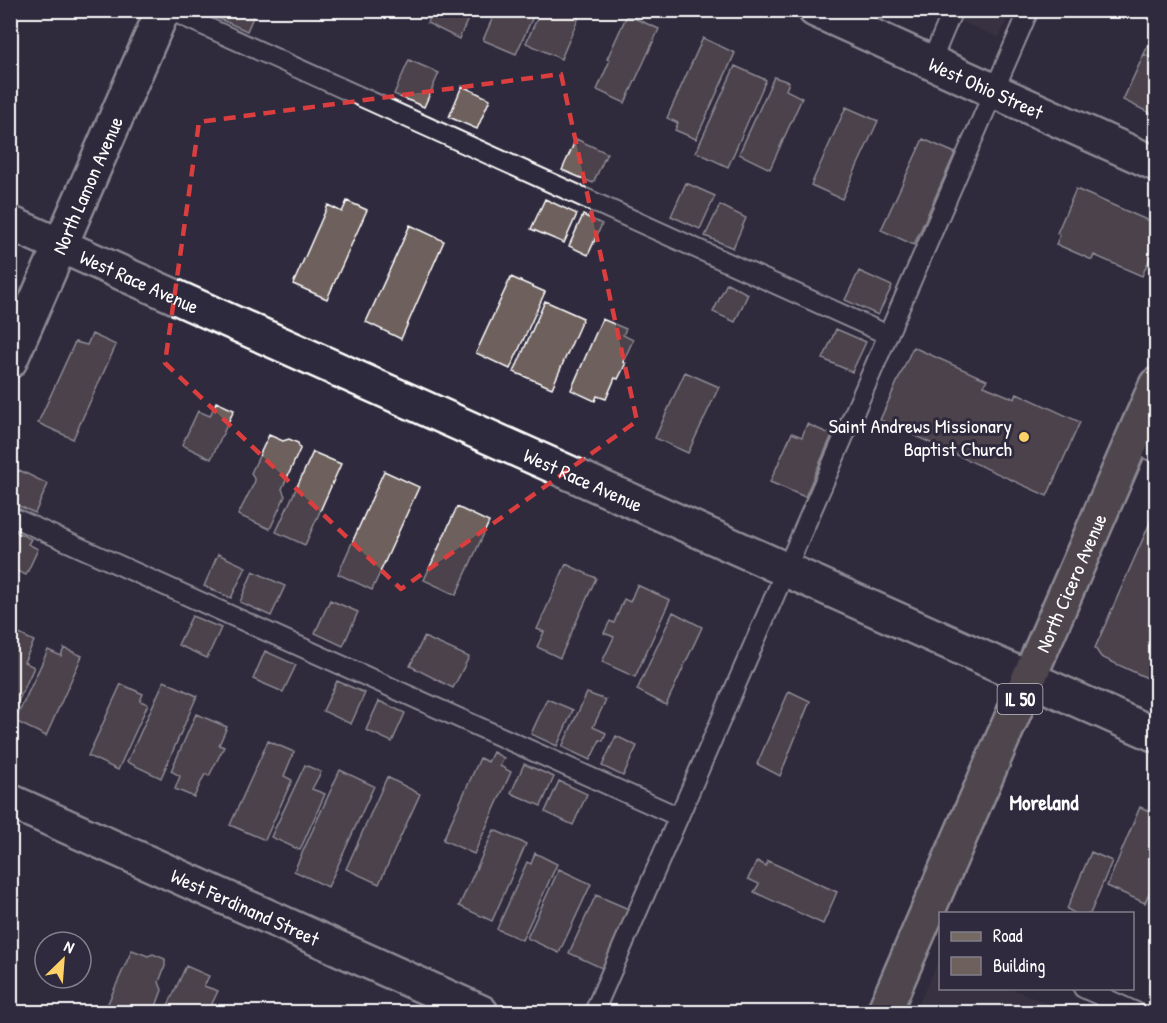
<svg xmlns="http://www.w3.org/2000/svg" width="1167" height="1023" font-family="'Patrick Hand',sans-serif">
	<rect width="100%" height="100%" fill="#2f2a3d"/>
	<filter id="ink" filterUnits="userSpaceOnUse"><feTurbulence type="fractalNoise" baseFrequency=".0167" numOctaves="2"/><feDisplacementMap in="SourceGraphic" scale="12" xChannelSelector="R" yChannelSelector="G"/><feConvolveMatrix kernelMatrix="1 2 1 2 8 2 1 2 1" color-interpolation-filters="sRGB"/></filter>
	<g filter="url(#ink)">
		<path fill="#423a47" d="M937 11H1011L999 38Z
			M940 957V988L1012 989 1067 1012H915Z"/>
		<path fill="#6e615d" stroke="#fff" stroke-width="1.5" d="M215 10H256L247 31 213 16Z
			M432 10H472L459 39 427 23Z
			M496 10H536L516 54 483 40Z
			M541 10H582L561 59 526 43Z
			M627 15 659 29 625 103 597 90 610 60 607 59Z
			M1156 27V60L1144 54Z
			M703 38 735 53 696 139 675 130 678 123 667 118Z
			M1144 54 1156 60V116L1123 100Z
			M409 60 439 73 424 107 394 94Z
			M735 66 766 80 728 167 696 152Z
			M774 77 789 82 786 90 802 98 770 169 739 154Z
			M462 86 490 99 477 129 449 117Z
			M846 107 878 121 842 199 811 185Z
			M576 139 607 153 593 183 562 170Z
			M923 139 955 153 914 245 881 230Z
			M686 183 715 196 700 229 671 216Z
			M1076 189 1156 224V244L1142 276 1094 255 1092 260 1056 244 1060 235 1057 233Z
			M545 199 577 214 564 243 531 229Z
			M347 201 367 210 327 299 293 284 328 205 342 212Z
			M720 205 746 218 733 248 705 236Z
			M583 215 602 224 588 255 569 246Z
			M410 225 444 241 401 339 366 322Z
			M859 271 892 286 878 315 845 300Z
			M511 277 545 292 510 369 476 353Z
			M727 283 748 294 735 322 713 312Z
			M545 301 583 318 552 388 514 372Z
			M602 319 626 329 623 335 633 340 623 362 626 363 618 379 615 378 606 399 597 396 595 401 571 390Z
			M836 329 866 342 852 372 823 359Z
			M92 334 116 345 73 439 38 423 75 342 87 345Z
			M913 347 987 380 984 386 1015 399 1017 393 1080 422 1047 496 880 420Z
			M685 372 719 387 688 453 655 438Z
			M216 402 234 410 211 459 182 445 198 411 210 416Z
			M807 424 832 435 805 497 770 482 792 433 802 437Z
			M269 435 283 441 289 439 298 443 300 449 282 489 285 496 270 529 238 515 255 481 251 473Z
			M313 452 341 464 305 545 276 532Z
			M19 470 48 484 35 513 10 502V487Z
			M384 471 419 487 372 590 338 574Z
			M457 507 489 522 456 595 424 580Z
			M1156 509V682L1101 657 1095 648Z
			M10 529 31 539 28 544 38 549 26 575 10 568Z
			M218 554 246 567 231 598 204 586Z
			M566 564 596 578 560 658 537 647 544 632 537 629Z
			M253 571 285 586 271 616 240 602Z
			M637 585 670 600 635 677 602 662 614 637 604 633 610 621 614 623 624 599 630 602Z
			M330 600 358 612 343 646 315 633Z
			M673 612 702 627 666 705 637 690Z
			M192 616 221 628 207 658 178 645Z
			M13 631 34 641 24 662 34 667 10 719V636Z
			M424 637 469 657 453 688 410 666Z
			M64 648 82 656 46 736 15 721 48 650 61 656Z
			M265 651 296 665 283 692 253 679Z
			M164 681 197 696 161 778 127 762Z
			M337 681 365 693 351 724 323 711Z
			M121 684 143 694 140 701 148 704 118 770 88 756Z
			M789 691 810 701 780 776 757 764Z
			M587 693 606 700 593 727 606 733 603 741 600 740 590 760 562 747Z
			M547 699 573 710 557 746 531 734Z
			M379 701 405 713 392 742 366 730Z
			M196 714 227 727 219 745 224 747 209 776 205 774 194 797 175 789 180 776 171 771Z
			M616 736 637 746 623 776 602 766Z
			M268 741 294 752 284 776 292 780 265 840 230 825Z
			M493 752 504 758 500 766 511 772 474 854 443 840 480 758 488 762Z
			M524 764 554 777 541 806 511 793Z
			M305 765 321 772 312 789 325 794 300 850 271 837Z
			M340 770 374 786 328 887 294 871Z
			M387 777 420 794 379 884 346 869Z
			M559 781 587 794 573 825 545 812Z
			M1140 807 1156 814V876L1145 903 1107 886Z
			M494 830 526 844 492 921 459 906Z
			M1091 852 1112 861 1090 914H1076L1067 909Z
			M535 853 557 864 522 940 497 929 527 862 531 864Z
			M757 861 766 866 768 861 837 892 823 924 754 892 759 884 748 879Z
			M559 869 591 884 559 953 527 938Z
			M10 894 19 898 10 916Z
			M596 895 631 910 604 969 569 953Z
			M132 950 148 956 153 954 165 959V966L159 982 162 990 154 1012H104Z
			M186 966 209 976 204 986 218 991 208 1012H165Z"/>
		<g fill="none" stroke-linecap="round" stroke-linejoin="round">
			<g stroke="#fff" stroke-width="22">
				<path id="service" d="M169 10 888 335
					M931 62 953 10
					M1132 442 1156 453
					M10 516 679 817
					M1083 988 1136 1012
					M594 1012 1029 10"/>
			</g>
			<g stroke="#fff" stroke-width="38">
				<g id="minor">
					<path id="s1" d="M815 10 1156 164"/>
					<path id="s2" d="M10 223 1156 735"/>
					<path id="s3" d="M10 361 163 10"/>
					<path id="s4" d="M10 801 481 1012"/>
				</g>
			</g>
			<g stroke="#fff" stroke-width="38">
				<g id="primary">
					<path id="s5" d="M884 1012 1156 385"/>
				</g>
			</g>
			<use href="#service" stroke="#2f2a3d" stroke-width="18"/>
			<use href="#minor" stroke="#2f2a3d" stroke-width="33"/>
			<use href="#primary" stroke="#756964" stroke-width="33"/>
		</g>
	</g>
	<path d="M0 0H1167V1023H0ZM561 74 637 421 401 589 165 363 199 122Z" fill="#2f2a3d" fill-opacity=".55" fill-rule="evenodd"/>
	<path fill="none" stroke="#da3e3e" stroke-width="4.5" stroke-dasharray="12 8" stroke-linejoin="round" d="M561 74 637 421 401 589 165 363 199 122Z"/>
	<circle fill="#ffd166" stroke="#2f2a3d" stroke-width="2" cx="1024" cy="437" r="6"/>
	<g text-anchor="middle" dominant-baseline="central" stroke-width="6" stroke-linejoin="round" paint-order="stroke">
		<rect fill="#2f2a3d" stroke="#c1bfc5" stroke-width="1.5" x="997.5" y="684" width="45" height="30" rx="4.5"/>
		<g font-size="18" font-weight="bold" fill="#fff">
			<text x="1020" y="699">IL 50</text>
		</g>
		<g font-size="20" fill="#fff" stroke="#2f2a3d">
			<text stroke="none"><textPath href="#s1" startOffset="188">West Ohio Street</textPath></text>
			<text stroke="none"><textPath href="#s3" startOffset="192">North Lamon Avenue</textPath></text>
			<text stroke="none"><textPath href="#s2" startOffset="142">West Race Avenue</textPath></text>
			<text stroke="none"><textPath href="#s2" startOffset="628">West Race Avenue</textPath></text>
			<text stroke="none"><textPath href="#s5" startOffset="468">North Cicero Avenue</textPath></text>
			<text stroke="none"><textPath href="#s4" startOffset="258">West Ferdinand Street</textPath></text>
		</g>
		<g font-size="20" fill="#fff" stroke="#2f2a3d" text-anchor="end">
			<text x="1012" y="425">Saint Andrews Missionary<tspan x="1012" dy="23">Baptist Church</tspan></text>
		</g>
		<g font-size="21" font-weight="bold" fill="#fff" stroke="#2f2a3d">
			<text x="1044" y="802">Moreland</text>
		</g>
	</g>
	<rect width="1167" height="1023" fill="none" stroke="#2f2a3d" stroke-width="36"/>
	<rect x="18" y="18" width="1131" height="987" fill="none" stroke="#fff" stroke-width="2" filter="url(#ink)"/>
	<rect x="939" y="912" width="195" height="78" fill="#2f2a3d" stroke="#827f8b" stroke-width="1.5"/>
	<rect x="951" y="932" width="30" height="9" fill="#756964" stroke="#827f8b" stroke-width="1.5"/>
	<text x="993" y="942" font-size="18" fill="#ffffff">Road</text>
	<rect x="951" y="957" width="30" height="18" fill="#6e615d" stroke="#827f8b" stroke-width="1.5"/>
	<text x="993" y="972" font-size="18" fill="#ffffff">Building</text>
	<g transform="translate(63 960) rotate(25)"><circle r="28" fill="#2f2a3d" stroke="#827f8b" stroke-width="1.5"/>
	<path d="M0-4.5L10 22L0 15L-10 22Z" fill="#ffd166"/>
	<text y="-9" font-size="16" font-weight="bold" text-anchor="middle" fill="#ffffff">N</text>
	</g>
</svg>
